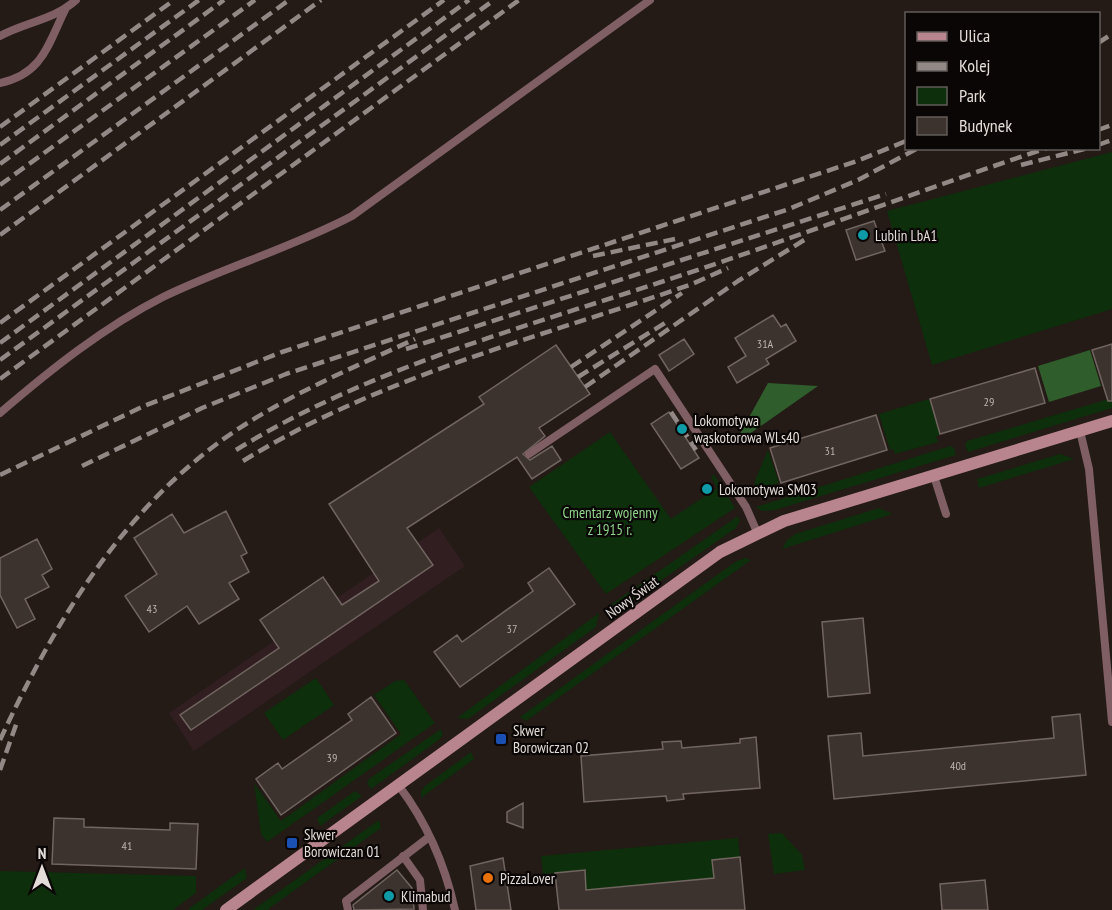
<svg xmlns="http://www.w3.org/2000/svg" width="1112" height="910" font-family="'PT Sans Narrow',sans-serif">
	<rect width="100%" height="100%" fill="#241a16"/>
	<path fill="#311e20" d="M439 528 465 566 194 751 169 713Z"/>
	<path fill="#0d2f0b" d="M1112 152V309L932 365 887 211Z
		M1112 398V408L968 452 965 445 967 441Z
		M929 399 940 435 936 436 938 442 895 454 893 449 890 450 879 414Z
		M610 432 671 519 717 488 711 477 714 474 735 508 606 594 529 487Z
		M950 446 954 448 956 455 775 510 762 511 756 507Z
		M768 450 779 483 754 491 755 480Z
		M1060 454 1074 459 979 488 977 479Z
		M879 508 893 514 782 549 787 540 795 534Z
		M738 516 740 521 736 528 630 602 618 609 609 606Z
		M745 558 751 560 526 721 520 717 735 562Z
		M599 613 596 627 468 719 457 718Z
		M316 678 334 705 283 740 264 713Z
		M404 680 435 723 267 842 261 834 254 783 281 821 401 734 374 695 395 681Z
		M441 729 443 735 440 739 371 789 367 784 369 779Z
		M471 752 474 759 421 798V791L425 786Z
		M355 791 362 796 320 826 317 818Z
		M379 820 381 828 267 910H253Z
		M782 833 802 855 805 870 774 874 768 834Z
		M738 838 740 857 712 860 714 878 586 890 584 871 543 874 541 856Z
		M245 868 247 878 202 910H187Z
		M0 871 196 876V893L173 910H0Z"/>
	<path fill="#2f5e2c" d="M1090 350 1101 386 1049 402 1038 366Z
		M768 383 818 386 738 442 737 439Z"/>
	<path fill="#3d332e" stroke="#716560" stroke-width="1.5" d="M874 221 885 251 856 260 846 230Z
		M773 315 781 327 786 324 796 341 766 359 769 364 737 383 728 367 746 356 735 338Z
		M684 339 694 354 669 371 659 355Z
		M1112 344V401H1108L1092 350Z
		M556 345 590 394 539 428 545 436 523 454 530 460 552 446 561 460 532 479 517 457 407 528 433 565 191 730 180 715 279 648 260 620 323 577 342 605 379 581 329 504 484 404 479 397Z
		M1035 368 1045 403 940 434 930 399Z
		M669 412 699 458 681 469 651 424Z
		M876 415 887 450 781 483 770 448Z
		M226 511 247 553 241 556 249 572 229 583 239 599 199 624 187 606 149 632 125 596 157 574 134 538 172 514 184 533Z
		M37 539 52 569 42 575 49 587 25 599 35 619 17 628 0 595V558Z
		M549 568 575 604 460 687 434 652 457 635 462 642 533 591 528 583Z
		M863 618 870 693 828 697 822 622Z
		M371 697 396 733 281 815 256 779 278 763 282 769 352 720 348 714Z
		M1080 714 1086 775 834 799 828 736 861 733 863 756 1054 738 1052 717Z
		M756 737 760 788 683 794 684 799 667 801 666 796 584 802 581 756 663 749 662 742 681 741 682 748 740 743V739Z
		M523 803V828L507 822V812Z
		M54 818 84 819V827L170 830V823L198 824 196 869 52 864Z
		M740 857 745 910H559L555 873 585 870 586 890 714 878 712 860Z
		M503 858 511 910H476L470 866Z
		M397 870 412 888 414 909 354 910 353 905Z
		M985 880 988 910H942L940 884Z"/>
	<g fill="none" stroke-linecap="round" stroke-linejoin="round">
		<path stroke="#7f5f64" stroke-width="8" d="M0 36C25 22 54 20 76 0
			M0 83C43 74 48 44 65 10
			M0 413C50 370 104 327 163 297 225 267 291 248 352 216L650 0
			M1080 431 1089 469 1112 722
			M529 454 655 369 746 507 757 532
			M934 476 946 514
			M399 786C427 823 445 865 455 910
			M403 856 420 880 423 910
			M348 910 346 901 429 837"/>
		<path stroke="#b8848d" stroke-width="12" d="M226 910 720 552 784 521 1112 421"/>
		<path stroke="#928986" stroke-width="4.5" stroke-dasharray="12 6" stroke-linecap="butt" d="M1098 43 1112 34
			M0 127 174 0
			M1098 130 1112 125
			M0 145 199 0
			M1098 145 1112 140
			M0 164 224 0
			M1021 165 1088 148
			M0 185 255 0
			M0 210 289 0
			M0 235 321 0
			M593 256 675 239
			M0 323 444 0
			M0 343 469 0
			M406 349 886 194
			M0 360 494 0
			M571 367 682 293
			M578 377 665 323
			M0 379 519 0
			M585 387 738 281 809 237
			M671 412 696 450
			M236 450C367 369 516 330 661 282 790 240 918 191 1047 148
			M243 461C380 376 542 337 692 284L728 268
			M82 466 202 408 286 374 789 209 858 180 918 148
			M0 475 144 406 282 352 857 161 906 141
			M0 740C53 626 116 519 218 443 278 399 348 370 415 339
			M0 770 17 722"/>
	</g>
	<g fill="#0f9aa8" stroke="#0a0605" stroke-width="2">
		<circle cx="863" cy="235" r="6"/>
		<circle cx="682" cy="429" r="6"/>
		<circle cx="707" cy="489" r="6"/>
		<circle cx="389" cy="896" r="6"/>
	</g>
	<g fill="#1a4fb4" stroke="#0a0605" stroke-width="2">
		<rect x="495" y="733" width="12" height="12" rx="3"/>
		<rect x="286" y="837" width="12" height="12" rx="3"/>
	</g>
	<circle fill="#e8710a" stroke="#0a0605" stroke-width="2" cx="488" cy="878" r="6"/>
	<g text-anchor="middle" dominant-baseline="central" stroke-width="4.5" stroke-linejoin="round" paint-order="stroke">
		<g font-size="12" fill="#bab2ae">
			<text x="765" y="343">31A</text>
			<text x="989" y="401">29</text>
			<text x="830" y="450">31</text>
			<text x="152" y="608">43</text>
			<text x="512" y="628">37</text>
			<text x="332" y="757">39</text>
			<text x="958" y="765">40d</text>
			<text x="127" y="845">41</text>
		</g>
		<g font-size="15" fill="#e3dcd9" stroke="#0a0605" text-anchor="start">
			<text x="875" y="235">Lublin LbA1</text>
			<text x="694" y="420">Lokomotywa<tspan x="694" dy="17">wąskotorowa WLs40</tspan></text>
			<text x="719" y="489">Lokomotywa SM03</text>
			<text x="513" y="730">Skwer<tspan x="513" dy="17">Borowiczan 02</tspan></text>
			<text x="304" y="834">Skwer<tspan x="304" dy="17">Borowiczan 01</tspan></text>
			<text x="500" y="878">PizzaLover</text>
			<text x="401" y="896">Klimabud</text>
		</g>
		<g font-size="15" fill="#8ed388" stroke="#0a0605">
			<text x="610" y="512">Cmentarz wojenny<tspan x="610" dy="17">z 1915 r.</tspan></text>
		</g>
		<g font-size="15" fill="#e3dcd9" stroke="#0a0605">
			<text transform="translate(632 597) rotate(-36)">Nowy Świat</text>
		</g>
	</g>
	<rect x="905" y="12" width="195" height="138" fill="#0a0605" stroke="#615c5a" stroke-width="1.5"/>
	<rect x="917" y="32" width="30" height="9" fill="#b8848d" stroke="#615c5a" stroke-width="1.5"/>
	<text x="959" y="42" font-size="18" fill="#e3dcd9">Ulica</text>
	<rect x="917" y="62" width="30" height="9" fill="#928986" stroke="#615c5a" stroke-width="1.5"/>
	<text x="959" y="72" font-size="18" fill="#e3dcd9">Kolej</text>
	<rect x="917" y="87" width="30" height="18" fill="#0d2f0b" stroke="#615c5a" stroke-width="1.5"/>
	<text x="959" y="102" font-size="18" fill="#e3dcd9">Park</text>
	<rect x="917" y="117" width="30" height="18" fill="#3d332e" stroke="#615c5a" stroke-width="1.5"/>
	<text x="959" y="132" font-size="18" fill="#e3dcd9">Budynek</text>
	<g transform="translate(42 868)" stroke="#0a0605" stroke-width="4.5" paint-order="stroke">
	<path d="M0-4.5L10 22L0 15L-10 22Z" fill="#e3dcd9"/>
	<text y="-9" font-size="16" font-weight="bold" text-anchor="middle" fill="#e3dcd9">N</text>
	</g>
</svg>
